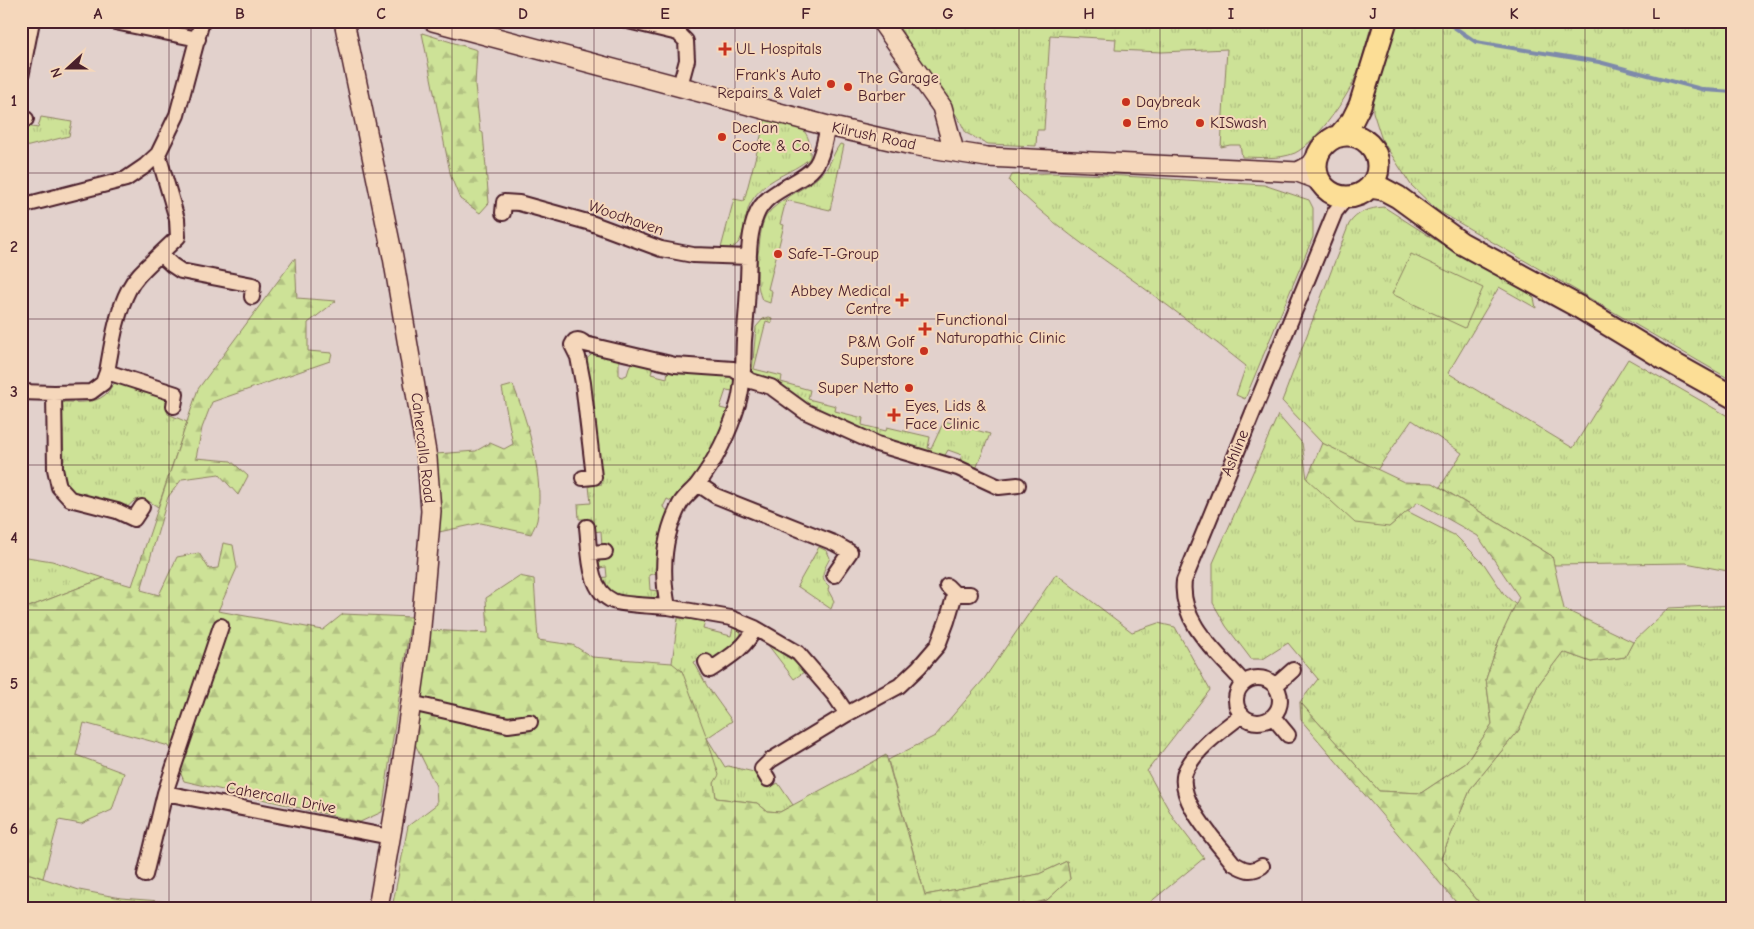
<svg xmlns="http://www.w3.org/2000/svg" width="1754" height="929" font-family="'Comic Neue',sans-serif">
	<defs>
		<pattern id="grass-tufts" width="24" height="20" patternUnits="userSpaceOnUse" patternTransform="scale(1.25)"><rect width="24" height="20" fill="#cde297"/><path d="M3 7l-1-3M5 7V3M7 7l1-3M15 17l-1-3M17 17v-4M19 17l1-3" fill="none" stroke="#b2c182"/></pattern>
		<pattern id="forest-firs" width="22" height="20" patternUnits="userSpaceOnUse" patternTransform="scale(1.25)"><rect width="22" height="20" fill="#cde297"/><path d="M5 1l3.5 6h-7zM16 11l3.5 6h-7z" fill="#b2c182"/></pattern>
	</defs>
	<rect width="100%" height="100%" fill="#e2d1cc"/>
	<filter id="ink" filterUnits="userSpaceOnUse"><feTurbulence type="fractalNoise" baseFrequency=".02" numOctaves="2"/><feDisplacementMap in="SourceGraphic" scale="10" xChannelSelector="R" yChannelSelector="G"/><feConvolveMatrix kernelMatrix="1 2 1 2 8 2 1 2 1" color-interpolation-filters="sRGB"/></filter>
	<g filter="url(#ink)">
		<path fill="url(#grass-tufts)" stroke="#8c8061" d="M895 21H1373C1366 41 1362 64 1353 83 1343 103 1315 143 1295 153 1278 160 1259 157 1242 157L1240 145H1230L1221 147 1227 49 1162 52 1115 50 1116 39 1050 35 1044 130H1037L1036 146 988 144 966 133 960 121Z
			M1393 21H1733V381L1437 210 1411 185 1382 140 1373 112V87Z
			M41 117 72 122 69 136 21 148V125L38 128Z
			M766 117C794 124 812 123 810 158 790 175 766 177 751 202 742 217 748 254 721 248L734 199 744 201Z
			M840 144 844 145 830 210 786 200 780 224 784 225 768 289 772 291 770 303 762 300C756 286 757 269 758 254 760 243 760 226 766 216 779 197 812 188 827 168 832 160 834 152 840 144Z
			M1052 173 1108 175 1264 185 1309 200 1313 208V237L1245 399 1236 395 1246 366C1210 337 1174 310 1137 283 1093 252 1046 220 1009 181L1012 175Z
			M1384 207 1440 243 1527 290 1534 298 1536 308 1499 287 1448 373 1573 448 1628 359 1733 419V572L1686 563 1554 565 1552 556 1440 487 1462 453 1412 420 1377 470 1322 443 1282 401 1349 224C1357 212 1369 208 1384 207Z
			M769 317 772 318V323L766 321 754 369 782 376 781 382 810 390 808 399 836 406 835 411 863 418 862 425 886 431 887 427 930 437 928 448 931 449 944 421 990 434 976 469 959 463 962 455 948 450 944 457 927 451 865 433 835 422 753 375 752 372 756 327 763 319Z
			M600 352 617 358 619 362V376L622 377 627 375 630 365 635 363 653 366 651 374 667 378 668 369 731 376 735 382 733 391 726 390 720 408 728 410C719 433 709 458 695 478 689 487 679 492 673 502L667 499 663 507 668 511 660 546 658 573 649 575 650 590 658 591V594L656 598C649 599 643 599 636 598 617 597 609 595 599 578L607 577 606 567 598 568 597 563 603 558 612 557 611 547 602 546 601 531 593 532 592 519H579L578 504 591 503 589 486 602 484 585 367C586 357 590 354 600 352Z
			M116 382 161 396 167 395 166 407 168 414 187 422 158 507C144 498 138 494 126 509L81 494 79 497C66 489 64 479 60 466L64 461 62 404 64 402C78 402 94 404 105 395 110 391 111 385 116 382Z
			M1278 415 1302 443 1307 479 1389 527 1407 511 1456 536 1484 564 1504 594 1516 605 1499 640 1486 679 1492 724 1466 763 1421 793 1379 791 1300 702 1318 679 1288 643 1263 659H1251L1226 626 1213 603V563Z
			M819 547 827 551 830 558C825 568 818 577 829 586L828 590 834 601 831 609 797 586Z
			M21 556 52 561 104 578 21 610Z
			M1056 574 1132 632 1158 623 1175 627 1210 690 1147 771 1174 819 1204 858 1143 908H1017L1047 900 1070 879 1067 861 1039 874 925 895 888 760 935 736 984 679Z
			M1733 605V908H1484L1441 858 1471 788 1519 730 1538 685 1563 652 1591 662 1625 657 1633 642 1669 608Z
			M678 618 705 621 703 629 731 636 733 628 741 632 740 642 720 659 713 658 708 655 694 662 707 686 732 721 707 738 725 767 728 766 754 772 764 787 769 788 778 783 793 805 780 812 767 811 757 803 716 798 714 783 672 663Z
			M768 645 797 663 804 672 794 679Z
			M21 871 79 890 121 898 197 904 196 908H24L22 902 27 890 21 883Z"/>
		<path fill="url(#forest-firs)" stroke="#8c8061" d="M422 33 477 50 475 85 480 131 483 133 489 203 480 213 460 199 451 177Z
			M295 258 297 298 336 301 308 323V351L332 353 330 361 212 402 202 428 196 458 231 461 248 476 238 495 219 474 182 479 168 497 141 590 159 595 177 557 199 553 209 569 218 568 223 543 233 545 237 568 218 611 323 630 343 614 411 617 382 812 360 822 184 781 169 746 84 723 76 755 124 773 112 810 81 824 59 820 43 878 21 871V610L104 578 132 586 198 389Z
			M513 385C528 421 545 481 537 520 536 525 533 529 531 534L481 523 439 532 436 454 476 451 490 443 504 449 513 444 502 388Z
			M1322 443 1404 482 1433 483 1552 556 1564 609 1633 642 1625 657 1591 662 1563 652 1538 685 1519 730 1471 788 1441 858 1484 908H1461L1301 720 1300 702 1379 791 1421 793 1466 763 1492 724 1486 679 1499 640 1519 597 1478 536 1418 502 1389 527 1355 523 1307 479Z
			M519 576 534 579 538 640 573 645 592 657 672 663 682 671 707 738 719 775 714 783 716 798 757 803 767 811 780 812 886 755 925 895 1039 874 1067 861 1070 879 1047 900 1017 908H392L408 826 437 804 436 786 414 742 428 630 488 633 486 598Z"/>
		<path fill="#cde297" stroke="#8c8061" d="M1411 254 1483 288 1465 328 1392 294Z"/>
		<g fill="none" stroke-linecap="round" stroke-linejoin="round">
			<path stroke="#7e8aaa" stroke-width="4" d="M1448 21V23L1476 42 1599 62 1705 90 1733 92"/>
			<g stroke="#4a1f2b" stroke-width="18">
				<path id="street" d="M110 21 198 39
					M628 21 678 33 686 41 687 60 680 86
					M21 77 32 21
					M21 118 26 119
					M828 126C825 138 823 155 816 165 802 185 766 188 756 216 748 235 749 259 748 279 748 300 746 320 744 340 743 361 744 383 738 404 730 431 715 462 697 485 692 491 684 497 680 504 663 536 661 572 668 607L731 618 755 628 798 653 835 696 847 714
					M158 154 177 219 178 237 160 254
					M21 206 126 179 145 166 158 154 177 115 202 21
					M503 213 504 202 519 203 591 223 661 249 693 255 749 257
					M107 372 103 383 91 392 54 393 55 469 59 487 70 499 117 511 134 519 142 507
					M21 392 54 393
					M174 406 176 394 107 372C112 344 116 314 129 289 136 275 149 265 160 254L172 265 181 271 253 285 252 297
					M583 478 594 477 583 383 578 357 572 345C575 338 580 339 585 344L675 365 733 369 751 381 771 387 804 411 877 444 958 468 999 487 1018 485
					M698 484 716 496 834 543 850 552 834 575
					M587 527C590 550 587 590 613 601 621 605 656 606 668 607
					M590 553 605 552
					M947 586 955 594H970
					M706 662 710 670C728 658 746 648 755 628
					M1236 700a22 22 0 1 1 44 0a22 22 0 1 1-44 0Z
					M1244 683C1219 654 1179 623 1184 581L1335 212 1343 202 1351 197
					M1275 686 1293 670
					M411 703 508 725 530 722
					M1242 715C1223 730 1199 746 1187 768 1171 795 1217 842 1233 863 1244 870 1251 873 1262 866
					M1273 717 1288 735
					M768 779 762 769 771 760 847 714 899 686 919 667 938 645 947 621 955 594
					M165 793 221 626
					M145 875 165 793 390 837"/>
			</g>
			<g stroke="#4a1f2b" stroke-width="22">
				<path id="secondary" d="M344 21 393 257 427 458 431 511 420 638 399 787 378 908
					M433 21 828 126 912 145 987 157 1298 172 1314 178 1321 183
					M881 21 942 107 954 151
					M1298 172 1311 165 1318 155"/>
			</g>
			<g stroke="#4a1f2b" stroke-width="25">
				<path id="primary" d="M1316 166a31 31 0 1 1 62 0a31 31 0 1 1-62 0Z
					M1339 136 1352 121 1360 105 1386 21
					M1370 187 1383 189 1398 197 1461 243 1579 307 1665 359 1733 397"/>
			</g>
			<use href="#street" stroke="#f5d7bb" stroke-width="14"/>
			<use href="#secondary" stroke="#f5d7bb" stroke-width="19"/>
			<use href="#primary" stroke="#fcde96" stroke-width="21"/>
		</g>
	</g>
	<path fill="none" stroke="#4a1f2b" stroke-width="1" stroke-opacity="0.55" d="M169 21V908M311 21V908M452 21V908M594 21V908M735 21V908M877 21V908M1019 21V908M1160 21V908M1302 21V908M1443 21V908M1585 21V908M21 173H1733M21 319H1733M21 465H1733M21 610H1733M21 756H1733"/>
	<g fill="#c8321e" stroke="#f5d7bb" stroke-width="2">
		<path d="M722.5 41.5h5v5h5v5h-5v5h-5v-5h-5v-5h5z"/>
		<circle cx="831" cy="84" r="5"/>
		<circle cx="848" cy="87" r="5"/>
		<circle cx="1126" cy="102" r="5"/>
		<circle cx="1127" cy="123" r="5"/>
		<circle cx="1200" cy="123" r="5"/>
		<circle cx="722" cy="137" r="5"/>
		<circle cx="778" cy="254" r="5"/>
		<path d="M899.5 292.5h5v5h5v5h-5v5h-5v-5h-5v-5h5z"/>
		<path d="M922.5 321.5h5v5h5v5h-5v5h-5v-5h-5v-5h5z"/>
		<circle cx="924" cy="351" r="5"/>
		<circle cx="909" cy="388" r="5"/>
		<path d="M891.5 407.5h5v5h5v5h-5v5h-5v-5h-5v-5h5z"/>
	</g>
	<g text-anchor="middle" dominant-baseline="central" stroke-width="4" stroke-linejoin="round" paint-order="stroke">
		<g font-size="16" fill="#4a1f2b" stroke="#f5d7bb" text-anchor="start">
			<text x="736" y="49">UL Hospitals</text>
			<text x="821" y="75" text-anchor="end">Frank's Auto<tspan x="821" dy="18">Repairs &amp; Valet</tspan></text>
			<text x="858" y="78">The Garage<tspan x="858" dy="18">Barber</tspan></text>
			<text x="1136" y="102">Daybreak</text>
			<text x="1137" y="123">Emo</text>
			<text x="1210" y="123">KISwash</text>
			<text x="732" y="128">Declan<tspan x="732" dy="18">Coote &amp; Co.</tspan></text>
			<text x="788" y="254">Safe-T-Group</text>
			<text x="891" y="291" text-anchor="end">Abbey Medical<tspan x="891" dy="18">Centre</tspan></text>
			<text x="936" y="320">Functional<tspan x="936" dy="18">Naturopathic Clinic</tspan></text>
			<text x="914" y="342" text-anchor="end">P&amp;M Golf<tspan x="914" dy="18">Superstore</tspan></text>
			<text x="899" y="388" text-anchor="end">Super Netto</text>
			<text x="905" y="406">Eyes, Lids &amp;<tspan x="905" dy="18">Face Clinic</tspan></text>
		</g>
		<g font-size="16" fill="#4a1f2b" stroke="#f5d7bb">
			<text transform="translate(874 136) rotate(12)">Kilrush Road</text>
			<text transform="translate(626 218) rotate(19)">Woodhaven</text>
			<text transform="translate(423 448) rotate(83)">Cahercalla Road</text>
			<text transform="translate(1235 453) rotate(-68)">Ashline</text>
			<text transform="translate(281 798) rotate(11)">Cahercalla Drive</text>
		</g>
	</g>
	<rect width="1754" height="929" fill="none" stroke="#f5d7bb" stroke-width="55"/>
	<g transform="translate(68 68) rotate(249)" stroke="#f5d7bb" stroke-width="4" paint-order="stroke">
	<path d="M0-4L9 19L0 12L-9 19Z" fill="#4a1f2b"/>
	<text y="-8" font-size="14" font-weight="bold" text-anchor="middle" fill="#4a1f2b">N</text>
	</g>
	<rect x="28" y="28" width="1698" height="874" fill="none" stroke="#4a1f2b" stroke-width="2"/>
	<g font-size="16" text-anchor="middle" font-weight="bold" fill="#4a1f2b">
		<text x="98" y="19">A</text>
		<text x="240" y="19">B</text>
		<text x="381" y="19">C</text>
		<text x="523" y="19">D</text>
		<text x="665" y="19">E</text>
		<text x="806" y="19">F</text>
		<text x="948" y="19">G</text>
		<text x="1089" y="19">H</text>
		<text x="1231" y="19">I</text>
		<text x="1373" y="19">J</text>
		<text x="1514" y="19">K</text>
		<text x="1656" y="19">L</text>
		<text x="14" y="106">1</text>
		<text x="14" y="252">2</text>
		<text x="14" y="397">3</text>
		<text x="14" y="543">4</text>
		<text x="14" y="689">5</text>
		<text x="14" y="834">6</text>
	</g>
</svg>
